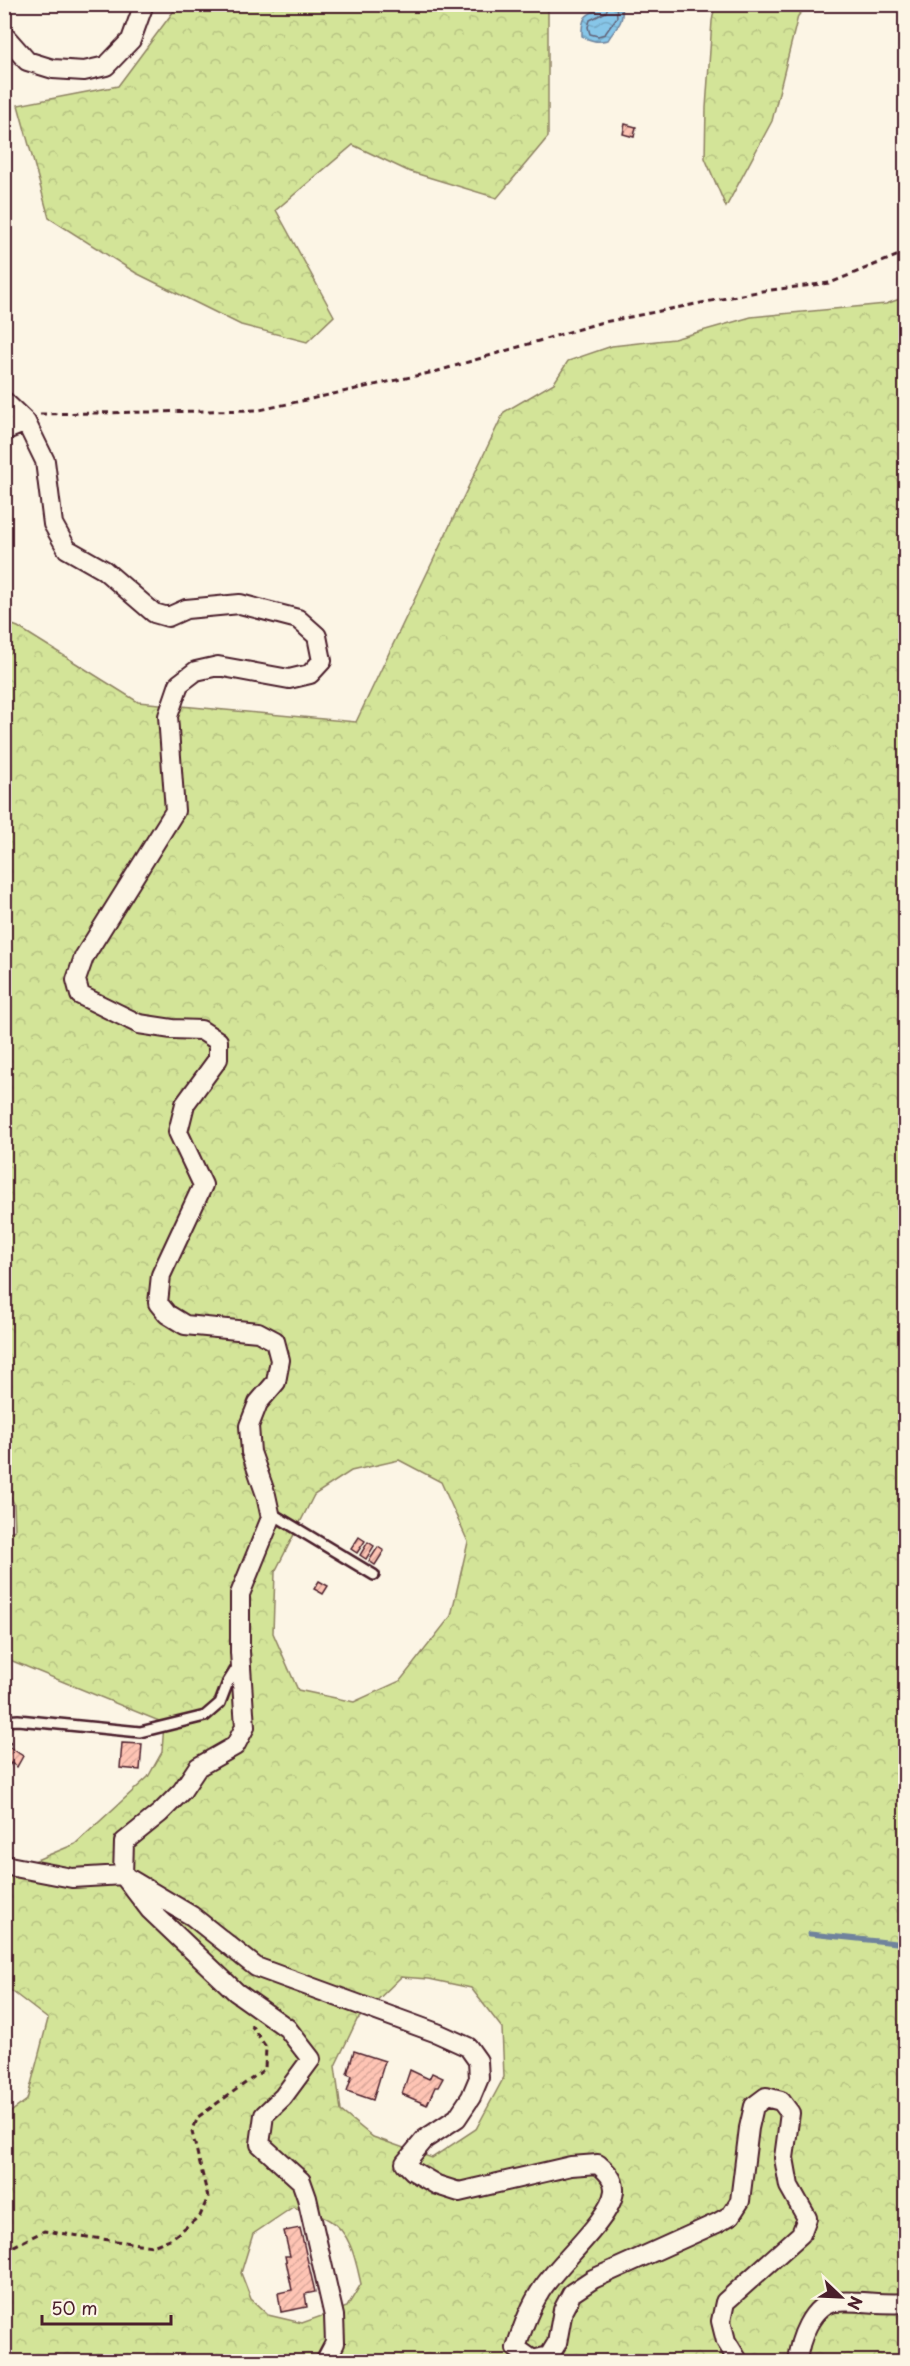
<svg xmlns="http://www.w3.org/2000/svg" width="910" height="2366" font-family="'Playpen Sans',sans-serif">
	<defs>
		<pattern id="forest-crowns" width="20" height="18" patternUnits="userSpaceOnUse" patternTransform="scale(1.5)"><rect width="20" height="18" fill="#d3e498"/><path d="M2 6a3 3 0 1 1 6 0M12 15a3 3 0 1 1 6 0" fill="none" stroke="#b7c383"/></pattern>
		<pattern id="water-waves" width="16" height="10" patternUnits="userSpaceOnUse" patternTransform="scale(1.5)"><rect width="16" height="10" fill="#87c6e8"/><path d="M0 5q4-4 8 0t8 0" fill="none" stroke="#76aac7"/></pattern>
		<pattern id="building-hatch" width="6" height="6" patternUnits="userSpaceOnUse" patternTransform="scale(1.5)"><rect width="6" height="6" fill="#fec4b4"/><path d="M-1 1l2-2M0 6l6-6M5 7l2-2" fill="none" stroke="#dba89b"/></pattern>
	</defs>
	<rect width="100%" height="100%" fill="#fcf5e5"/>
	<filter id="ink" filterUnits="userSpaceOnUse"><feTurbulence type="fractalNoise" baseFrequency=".0167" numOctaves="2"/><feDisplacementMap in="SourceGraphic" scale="12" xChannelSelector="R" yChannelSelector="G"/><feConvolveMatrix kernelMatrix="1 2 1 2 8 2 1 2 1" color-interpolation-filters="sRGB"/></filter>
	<g filter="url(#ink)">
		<path fill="url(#forest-crowns)" stroke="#8e8262" stroke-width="1.5" fill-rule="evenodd" d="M179 4 548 5V137L497 198 408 171 353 145 276 210 334 316 307 342 241 325 136 273 49 218 18 105 118 86Z
			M715 5H808L798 16 772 121 726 207 705 158 706 108 712 21Z
			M905 297V2361H5L4 2117 27 2100 48 2019 5 1986V1873L75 1844 148 1777 162 1752 164 1723 5 1658V1534L15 1530 14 1504 4 1483 5 622 18 627 138 702 356 722 504 412 554 383 568 361 612 346 674 339 751 317 886 304ZM399 1460 441 1482 468 1542 451 1616 400 1681 354 1702 298 1690 273 1633 275 1572 314 1495 351 1471ZM401 1977 429 1979 471 1988 502 2028 504 2077 476 2129 432 2158 373 2137 341 2111 335 2066 357 2020ZM293 2207C304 2212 319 2214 329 2220 351 2232 356 2262 361 2284L347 2307 302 2323 268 2315 251 2299 241 2273 253 2234Z"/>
		<path fill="url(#water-waves)" stroke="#6f839c" stroke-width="1.5" d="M607 4 622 6C624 25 616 26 608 40 598 42 591 42 582 36 581 11 590 15 607 4Z"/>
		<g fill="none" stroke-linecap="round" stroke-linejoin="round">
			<path stroke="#626277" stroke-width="1.5" d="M609 4 606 12 590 20 588 27 590 34 598 36 605 34 617 17 616 4"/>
			<path stroke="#6f839c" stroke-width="5" d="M810 1934 906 1944"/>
		</g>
		<path fill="url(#building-hatch)" stroke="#4a1f2b" stroke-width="1.5" d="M625 124 636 127 634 137 623 134Z
			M359 1537 365 1541 357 1553 351 1549Z
			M368 1542 374 1546 366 1559 360 1555Z
			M378 1547 384 1551 375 1565 369 1561Z
			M319 1581 328 1586 323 1594 314 1589Z
			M4 1739 11 1743 8 1746 23 1756 17 1767 11 1763 8 1767 4 1765Z
			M122 1743 142 1744 140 1770 120 1768Z
			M354 2051 385 2061 373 2100 347 2091 352 2076 347 2074Z
			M410 2070 429 2079 432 2073 443 2078 438 2087H435L427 2105 402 2094Z
			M300 2228 315 2292 305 2294 307 2307 281 2312 278 2293 292 2290 285 2256H290L284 2231Z"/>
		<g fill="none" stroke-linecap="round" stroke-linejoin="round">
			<g stroke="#4a1f2b" stroke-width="14">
				<path id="lane" d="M271 1513 374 1575
					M4 1721 18 1720 140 1732 205 1716 220 1703 228 1682 238 1666"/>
			</g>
			<g stroke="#4a1f2b" stroke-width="22">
				<path id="street" d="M4 35 27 61 53 69 84 71 106 66 131 40 144 4
					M4 401 26 422 45 461 53 524 67 549 104 570 154 613 168 617 186 609 240 604 298 619 317 636 322 661 310 674 289 679 218 666 196 671 179 684 168 716 175 811 84 957 76 980 80 995 139 1024 172 1029 201 1030 218 1041V1059L185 1104 178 1132 203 1185 161 1275 158 1303 167 1314 185 1325 258 1332 275 1341 280 1360 276 1382 258 1403 249 1426 251 1452 266 1495 271 1518 240 1594V1652L245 1727 235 1746 198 1767 182 1791 160 1813 124 1842 123 1875 150 1910 236 1992 287 2028 311 2059 283 2097 264 2115 260 2144 301 2181 307 2198 334 2316 335 2343 325 2362
					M4 431 26 422
					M4 1865 72 1878 123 1875 192 1916 256 1967 437 2033 468 2047 478 2061 479 2078 471 2097 457 2118 425 2139 405 2163 413 2171 437 2185 459 2192 571 2166 598 2164C606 2171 615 2179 614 2191 611 2220 556 2265 540 2292 529 2309 522 2329 516 2348L533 2360 549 2356 557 2343 563 2310 572 2293 593 2279 717 2223 731 2215 740 2201 749 2128 754 2106 766 2097 781 2101 790 2113 784 2158 789 2186 807 2218 801 2234 725 2302 721 2321 726 2341 739 2362
					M797 2362C799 2341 811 2305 835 2302 858 2300 882 2305 906 2303"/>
			</g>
			<path stroke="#4a1f2b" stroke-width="3" stroke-dasharray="6 4.5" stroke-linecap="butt" d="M40 414 260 410 438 371 599 323 762 291 830 283 906 252
				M4 2251 44 2231 153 2246 172 2238 200 2216 208 2197 192 2132 198 2117 265 2069 266 2047 251 2025"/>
			<use href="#lane" stroke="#fcf5e5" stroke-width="9"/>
			<use href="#street" stroke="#fcf5e5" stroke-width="18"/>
		</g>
	</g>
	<rect width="910" height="2366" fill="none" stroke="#fcf5e5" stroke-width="24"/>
	<rect x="12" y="12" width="886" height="2342" fill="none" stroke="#4a1f2b" stroke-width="2" filter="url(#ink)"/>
	<g transform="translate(841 2297) rotate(113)" stroke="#fcf5e5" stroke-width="4.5" paint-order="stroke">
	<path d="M0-4.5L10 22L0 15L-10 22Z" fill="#4a1f2b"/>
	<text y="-9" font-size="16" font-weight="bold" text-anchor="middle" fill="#4a1f2b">N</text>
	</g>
	<path d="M42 2315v9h129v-9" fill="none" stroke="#4a1f2b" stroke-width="3"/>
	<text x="51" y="2315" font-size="18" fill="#4a1f2b" stroke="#fcf5e5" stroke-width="4.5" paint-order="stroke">50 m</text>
</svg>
